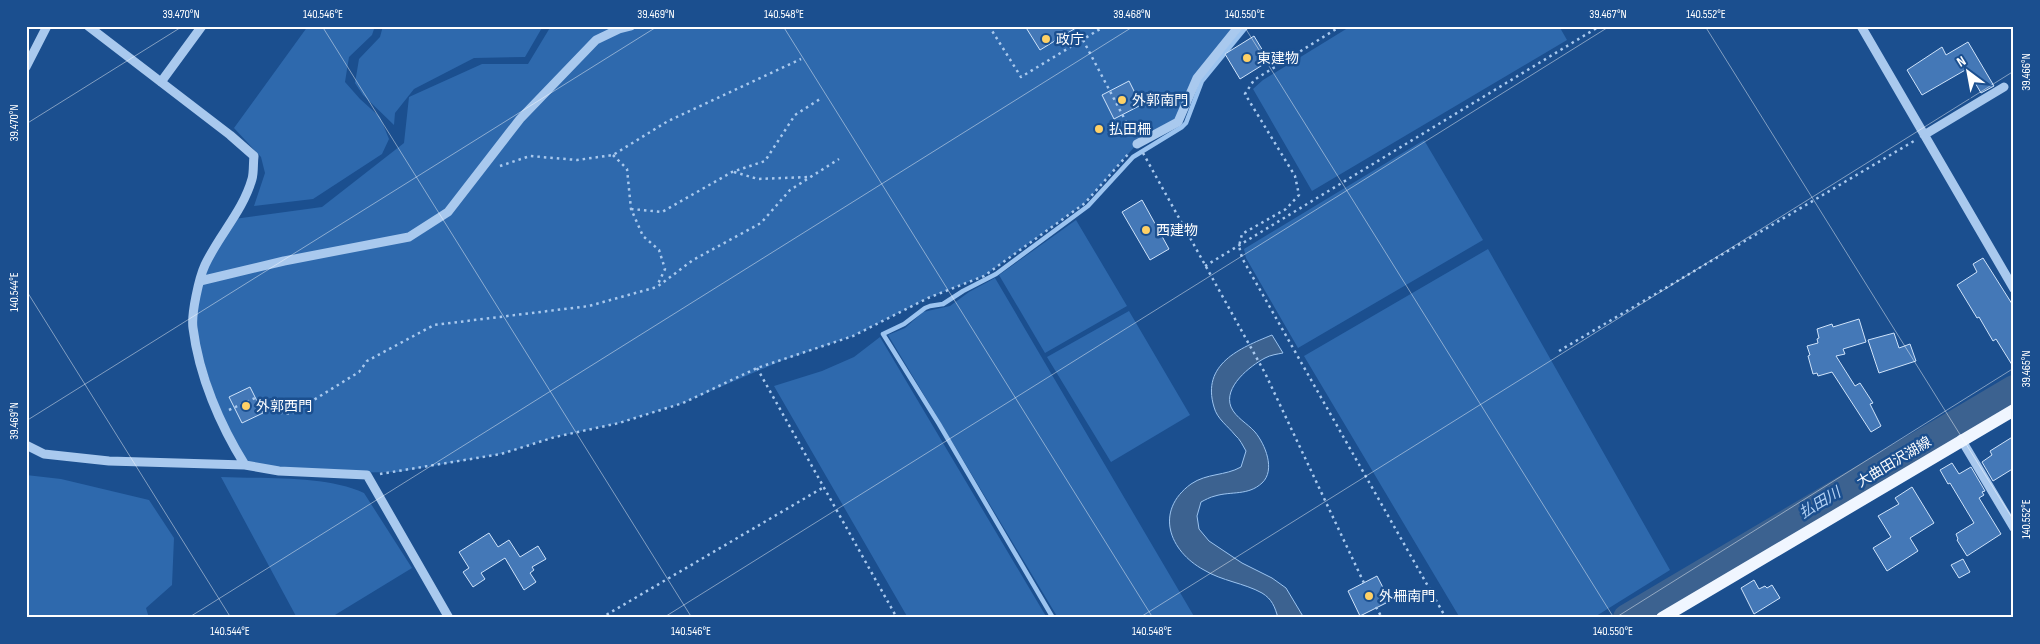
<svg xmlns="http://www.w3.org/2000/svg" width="2040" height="644" font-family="'Sofia Sans Condensed','Noto Sans JP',sans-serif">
	<rect width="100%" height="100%" fill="#1b4f8f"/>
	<path fill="#2e69ad" d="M308 26H375L372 35 349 57 345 82 360 99 380 117 389 139 382 154 313 199 254 206 265 173 261 157 234 128Z
		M383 26H543L525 57 474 58 414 89 395 113 394 125 363 95 355 83 359 59 380 37Z
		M551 26H1239L1197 78 1178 122 1137 144 1085 203 984 276 928 298 853 336 781 361 683 403 619 423 555 437 501 454 398 472 323 473 245 465 226 434 193 326 200 281 234 219 322 207 404 143 409 97 482 64H528Z
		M1351 26H1559L1567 40 1312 191 1253 89 1263 80Z
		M1424 140 1483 240 1298 348 1246 258 1244 249Z
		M1076 220 1127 306 1045 353 999 275Z
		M1488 249 1670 570 1593 618H1460L1304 356Z
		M995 278 1195 618H1058L888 335 905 328 923 312 950 306 969 292Z
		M1129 311 1190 415 1111 462 1047 357Z
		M880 337 1047 618H908L774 386 822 371 854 357Z
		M26 475 61 479 149 500 174 538 172 585 146 608 149 618H26Z
		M221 477C263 479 326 475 364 493L412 568 330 618H297Z"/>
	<path fill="#3c6290" stroke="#9cc4f0" d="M1272 335 1283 353C1278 354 1270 355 1265 358 1250 366 1223 387 1231 407 1236 418 1247 423 1255 432 1265 444 1276 470 1262 483 1248 496 1231 491 1215 496 1210 497 1205 500 1201 502L1197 516 1199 529 1209 541 1242 563 1272 578 1286 588 1304 618H1278C1275 607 1272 599 1262 593 1244 583 1222 581 1204 570 1169 551 1154 511 1191 484 1207 473 1225 476 1241 467L1246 451C1243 446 1240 439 1235 435 1228 426 1217 419 1214 407 1201 364 1240 348 1272 335Z"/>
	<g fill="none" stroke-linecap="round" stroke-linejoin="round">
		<path stroke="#9cc4f0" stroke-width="4.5" d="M1053 618 939 424 883 334 904 324 925 308 930 306 943 304 963 291 996 274 1088 206 1133 157 1182 127 1186 123 1202 81 1247 26"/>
		<path stroke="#3c6290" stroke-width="28" d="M1627 618 2014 389"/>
	</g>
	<path fill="#4478b7" stroke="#cfe3fa" d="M1025 26H1079L1040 50Z
		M1254 36 1269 61 1240 79 1225 54Z
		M1968 42 1994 86 1981 93 1967 69 1922 95 1907 70 1942 47 1946 55Z
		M1129 81 1141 105 1114 119 1102 95Z
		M1142 200 1169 249 1150 260 1122 212Z
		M1983 258 2014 307V368L1996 339 1993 341 1979 317 1977 318 1957 285 1977 272 1973 264Z
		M1859 319 1866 342 1843 349 1845 354 1836 356 1855 386 1860 383 1873 403 1870 404 1881 426 1871 432 1832 372 1818 376 1817 373 1813 374 1808 356 1810 355 1807 346 1818 343 1817 339 1819 338 1817 329 1832 324 1833 327Z
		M1894 333 1899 348 1910 344 1916 361 1879 373 1868 340Z
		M250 387 263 413 242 423 229 397Z
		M2014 436V468L1993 481 1982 462 1992 455 1990 451Z
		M1952 463 1959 474 1971 467 1985 491 1982 492 1984 495 1979 498 2001 534 1967 556 1957 540 1958 539 1956 534 1974 523 1950 483 1948 484 1940 470Z
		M1912 487 1934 523 1910 538 1918 551 1887 571 1873 548 1891 537 1878 516 1899 504 1895 498Z
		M489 533 498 547 509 540 520 557 538 546 546 559 532 567 534 570 530 573 536 582 524 590 505 558 481 573 485 579 473 587 463 572 469 568 459 552Z
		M1963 559 1970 572 1959 578 1951 565Z
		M1377 576 1390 601 1360 616 1348 591Z
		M1754 580 1759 589 1765 586 1767 588 1772 585 1780 598 1754 614 1741 588Z"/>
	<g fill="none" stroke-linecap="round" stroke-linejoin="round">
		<path stroke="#a9c9ee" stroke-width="2.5" stroke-dasharray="2.5 4" stroke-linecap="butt" d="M989 26 1021 77 1105 26
			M1341 26 1254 80 1245 94 1295 176 1299 195 1286 209 1242 234 1239 246 1242 258 1446 618
			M1083 40 1132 133
			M1143 153 1265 373 1364 583
			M613 155 627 169 631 209 643 236 659 250 665 269 657 286
			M500 166 530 156 577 160 613 155 668 121 801 59
			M734 172 758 179 810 177
			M631 209 662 212 732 172 765 161 795 115 820 99
			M1205 266 1600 26
			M1559 351 1914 141
			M757 368 897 618
			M229 410 255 398 272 412 291 414 359 372 367 361 434 325 589 306 657 287 693 260 761 223 790 190 839 159
			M380 474 501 454 555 437 619 423 683 403 757 368 853 336 928 298 984 276 1085 203 1130 152
			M1376 607 1382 618
			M601 618 824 487"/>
		<path stroke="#a9c9ee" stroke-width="9" d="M88 26 230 135 254 156C253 163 254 172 252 179 243 211 219 235 205 265 199 278 191 314 193 328 199 376 220 425 245 465
			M1861 26 2014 289
			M26 67 47 26
			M161 82 202 26
			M1924 135 2004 87
			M1137 144 1178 122 1197 78 1239 26
			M200 281 284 261 409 237 448 212 520 119 596 40 619 29 631 26
			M1961 439 2014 528
			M26 445 44 454 109 461 245 465 279 471 367 475 449 618"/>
		<path stroke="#f0f6ff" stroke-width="12" d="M1662 618 2014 410"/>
	</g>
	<path fill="none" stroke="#fff" stroke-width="1" stroke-opacity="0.45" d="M322 26 692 618M783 26 1153 618M1244 26 1614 618M1705 26 2014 521M26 124 183 26M26 290 231 618M26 421 658 26M188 618 1134 26M663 618 1610 26M1139 618 2014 71M1615 618 2014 368"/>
	<g fill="#ffd166" stroke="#1b4f8f" stroke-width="2">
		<circle cx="1046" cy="39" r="5"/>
		<circle cx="1247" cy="58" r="5"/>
		<circle cx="1122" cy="100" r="5"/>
		<circle cx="1099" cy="129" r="5"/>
		<circle cx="1146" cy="230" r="5"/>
		<circle cx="246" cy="406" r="5"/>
		<circle cx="1369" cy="596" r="5"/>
	</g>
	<g text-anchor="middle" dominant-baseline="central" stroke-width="5" stroke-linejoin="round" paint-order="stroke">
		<g font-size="14" fill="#fff" stroke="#1b4f8f" text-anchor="start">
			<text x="1056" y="39">政庁</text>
			<text x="1257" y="58">東建物</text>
			<text x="1132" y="100">外郭南門</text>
			<text x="1109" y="129">払田柵</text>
			<text x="1156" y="230">西建物</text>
			<text x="256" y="406">外郭西門</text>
			<text x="1379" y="596">外柵南門</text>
		</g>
		<g font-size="14" fill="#fff" stroke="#1b4f8f">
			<text transform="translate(1894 462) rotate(-31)">大曲田沢湖線</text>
		</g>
		<g font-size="15" font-style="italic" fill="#b5d3f5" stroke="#1b4f8f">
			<text transform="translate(1820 503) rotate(-31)">払田川</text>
		</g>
	</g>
	<rect width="2040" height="644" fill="none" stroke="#1b4f8f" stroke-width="55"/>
	<g transform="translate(1968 72) rotate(328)" stroke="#1b4f8f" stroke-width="4" paint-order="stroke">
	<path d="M0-4L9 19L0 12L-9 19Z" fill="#ffffff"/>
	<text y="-8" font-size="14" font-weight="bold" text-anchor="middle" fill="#ffffff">N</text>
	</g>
	<rect x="28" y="28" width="1984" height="588" fill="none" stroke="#fff" stroke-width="2"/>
	<g font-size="12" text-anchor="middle" fill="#fff">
		<text x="181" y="18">39.470°N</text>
		<text x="323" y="18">140.546°E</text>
		<text x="656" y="18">39.469°N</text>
		<text x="784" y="18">140.548°E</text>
		<text x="1132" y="18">39.468°N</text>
		<text x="1245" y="18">140.550°E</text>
		<text x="1608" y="18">39.467°N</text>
		<text x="1706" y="18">140.552°E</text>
		<text transform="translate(2026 72) rotate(-90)" y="4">39.466°N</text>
		<text transform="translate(14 123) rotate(-90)" y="4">39.470°N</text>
		<text transform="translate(14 292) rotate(-90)" y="4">140.544°E</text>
		<text transform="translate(2026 369) rotate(-90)" y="4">39.465°N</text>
		<text transform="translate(14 421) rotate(-90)" y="4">39.469°N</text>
		<text transform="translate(2026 519) rotate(-90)" y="4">140.552°E</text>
		<text x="230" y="635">140.544°E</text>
		<text x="691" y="635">140.546°E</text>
		<text x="1152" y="635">140.548°E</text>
		<text x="1613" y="635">140.550°E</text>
	</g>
</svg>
